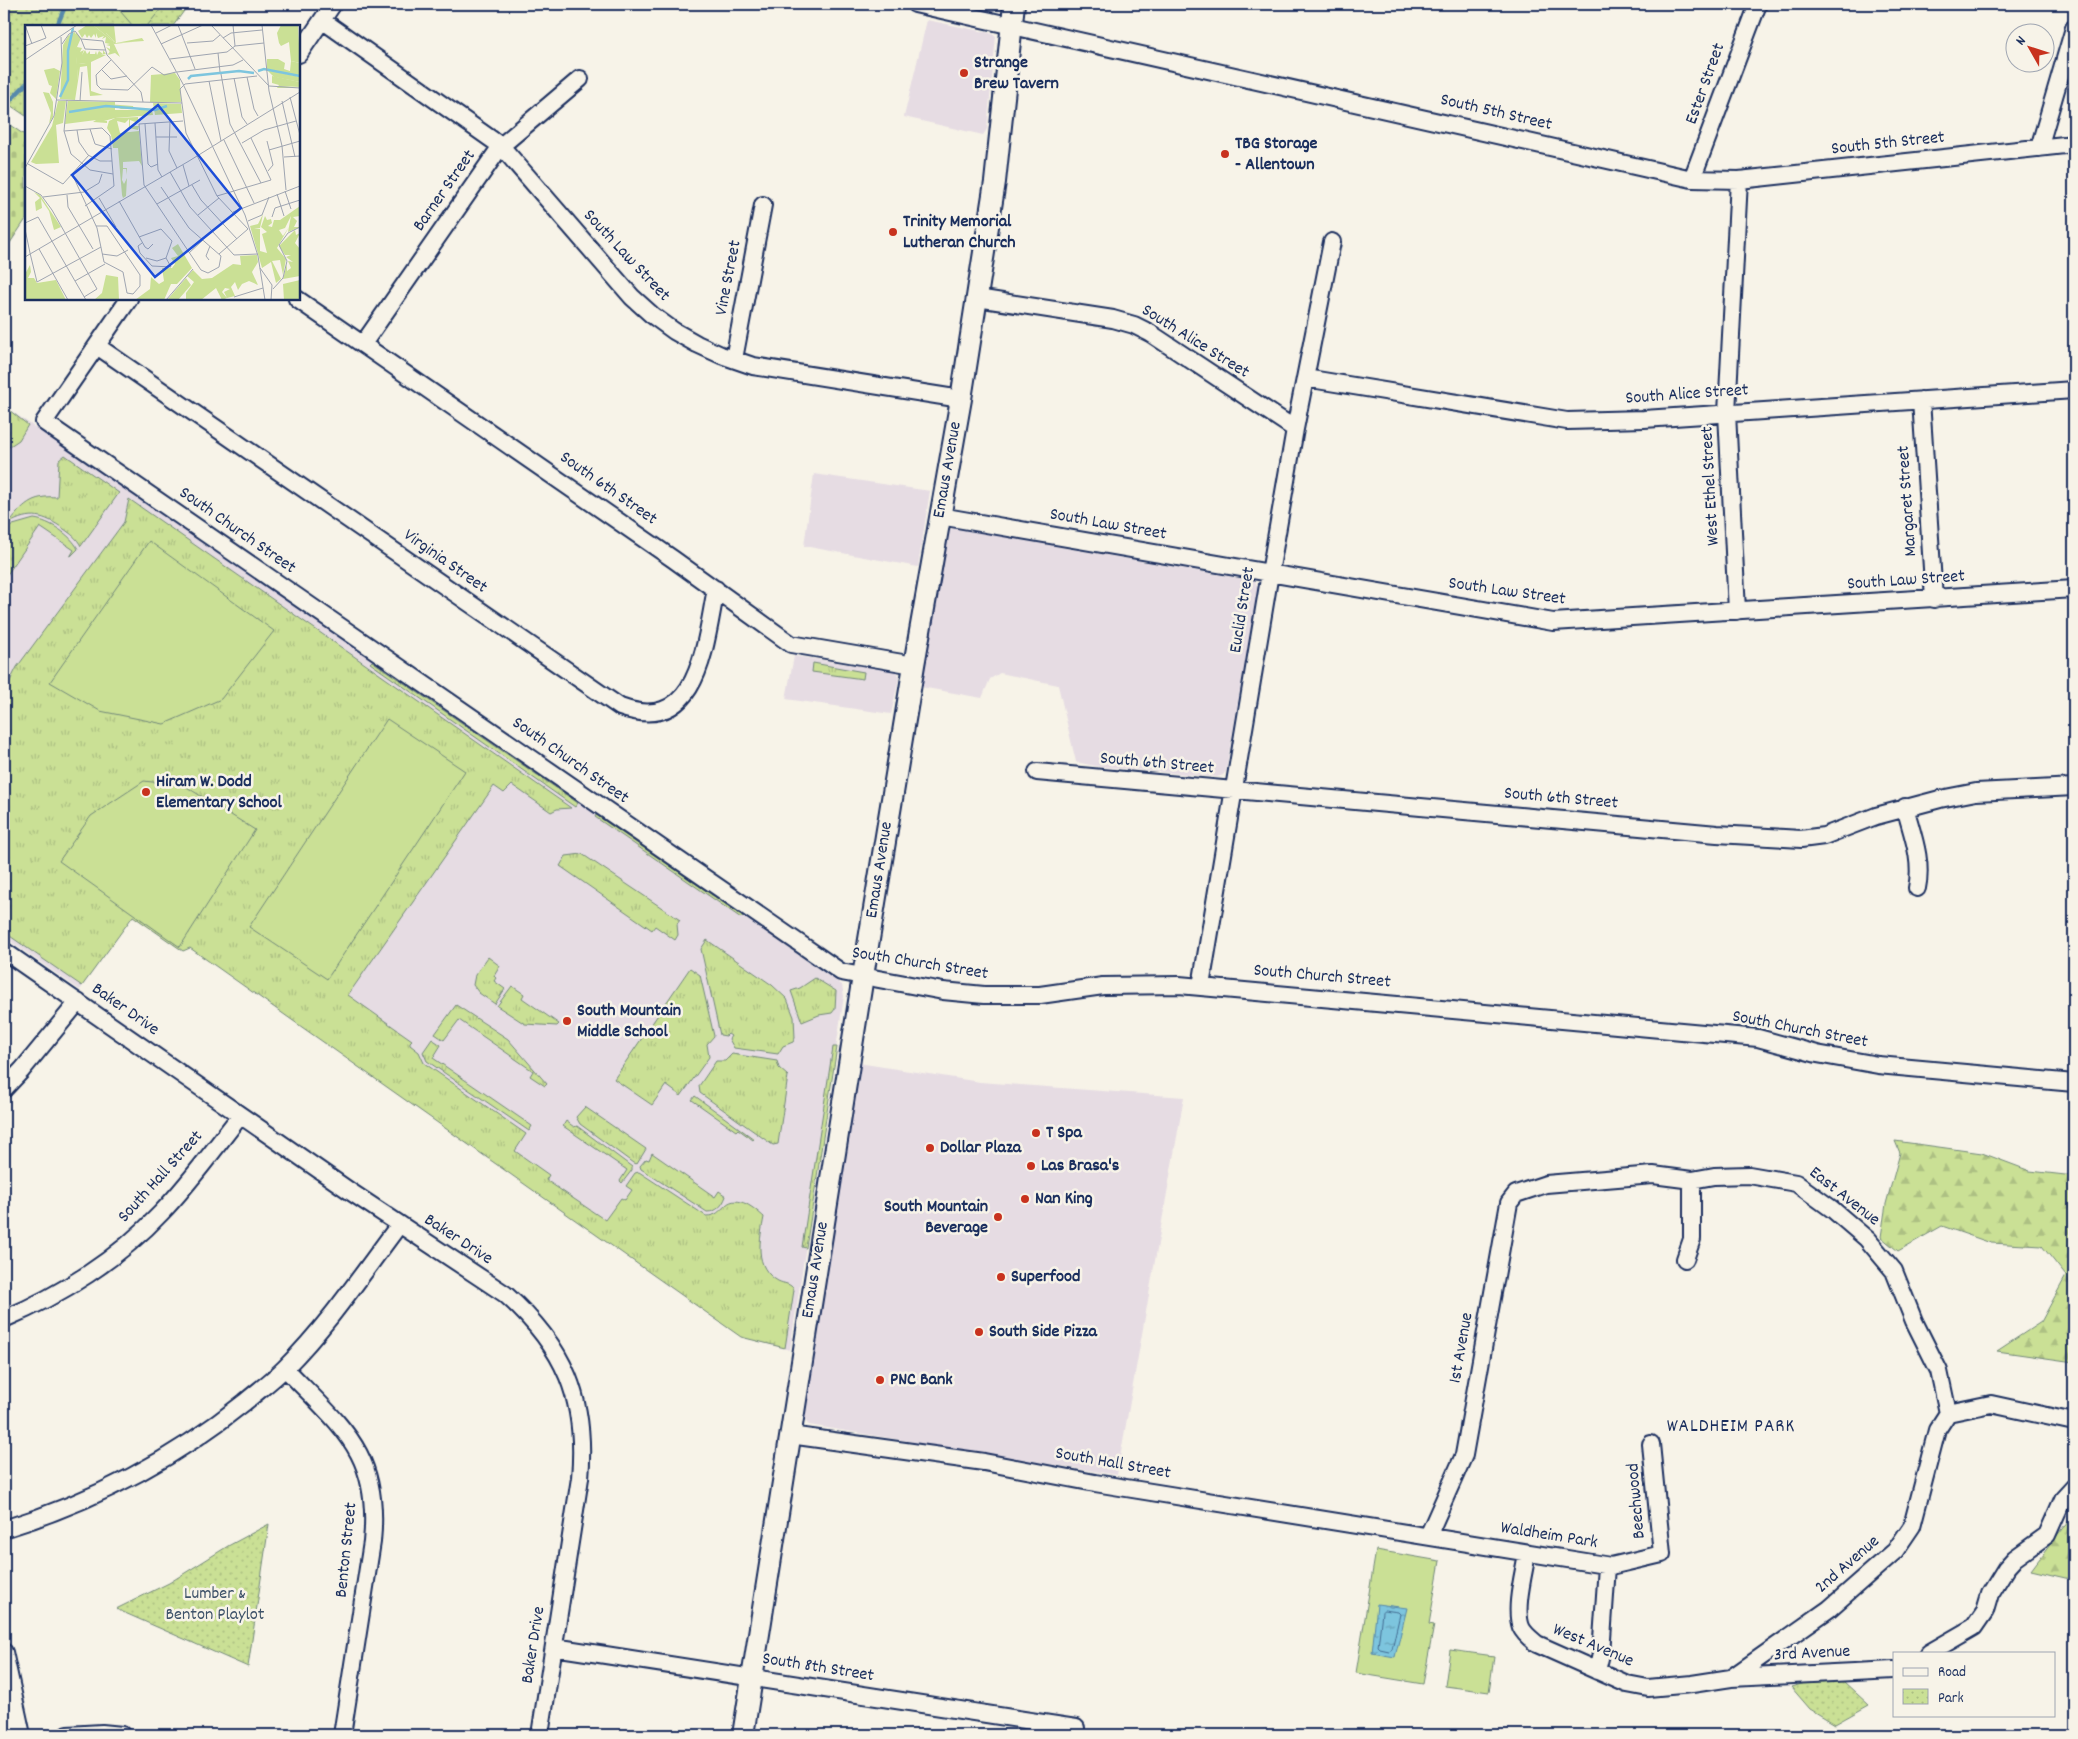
<svg xmlns="http://www.w3.org/2000/svg" width="2078" height="1739" font-family="Dekko,sans-serif">
	<defs>
		<pattern id="grass-tufts" width="24" height="20" patternUnits="userSpaceOnUse" patternTransform="scale(1.25)"><rect width="24" height="20" fill="#cae095"/><path d="M3 7l-1-3M5 7V3M7 7l1-3M15 17l-1-3M17 17v-4M19 17l1-3" fill="none" stroke="#adc083"/></pattern>
		<pattern id="forest-firs" width="22" height="20" patternUnits="userSpaceOnUse" patternTransform="scale(1.25)"><rect width="22" height="20" fill="#cae095"/><path d="M5 1l3.5 6h-7zM16 11l3.5 6h-7z" fill="#adc083"/></pattern>
		<pattern id="cemetery-stones" width="16" height="16" patternUnits="userSpaceOnUse" patternTransform="scale(1.25)"><rect width="16" height="16" fill="#cae095"/><path d="M2 7V4a2 2 0 0 1 4 0v3zM10 15v-3a2 2 0 0 1 4 0v3z" fill="#adc083"/></pattern>
		<pattern id="park-dots" width="8" height="8" patternUnits="userSpaceOnUse" patternTransform="scale(1.25)"><rect width="8" height="8" fill="#cae095"/><path d="M2 2h.1M6 6h.1" fill="none" stroke="#adc083" stroke-width="1.8" stroke-linecap="round"/></pattern>
		<pattern id="water-ripples" width="26" height="14" patternUnits="userSpaceOnUse" patternTransform="scale(1.25)"><rect width="26" height="14" fill="#7dc5de"/><path d="M2 4q2-2 4 0t4 0M15 11q2-2 4 0t4 0" fill="none" stroke="#66a0b7"/></pattern>
	</defs>
	<rect width="100%" height="100%" fill="#f7f3e8"/>
	<filter id="ink" filterUnits="userSpaceOnUse"><feTurbulence type="fractalNoise" baseFrequency=".02" numOctaves="2"/><feDisplacementMap in="SourceGraphic" scale="10" xChannelSelector="R" yChannelSelector="G"/><feConvolveMatrix kernelMatrix="1 2 1 2 8 2 1 2 1" color-interpolation-filters="sRGB"/></filter>
	<g filter="url(#ink)">
		<path fill="#e6dce3" d="M927 20 990 33 996 36 987 129 983 135 904 117Z
			M4 406 842 985 844 996 790 1350 741 1337 190 948 183 951 133 916 80 990 4 937Z
			M814 474 930 491 918 567 804 546Z
			M952 528 1255 581 1258 588 1226 771 1223 775 1217 777 1095 766 1076 762 1058 685 1000 673 990 679 982 698 921 687 946 534Z
			M794 656 896 671 899 678 891 714 786 699Z
			M858 1063 980 1082 1184 1097 1117 1475 809 1425 806 1422 805 1416Z"/>
		<path fill="url(#grass-tufts)" stroke="#72887a" d="M4 406 28 425 19 440 4 450Z
			M65 455 119 493 81 546C77 538 71 534 64 529 44 515 30 511 8 524 23 505 31 495 57 497L59 460Z
			M129 499 571 808 557 809 551 812 512 785 504 793 494 786 348 995 412 1040 410 1042V1045L419 1052 424 1063 526 1134 515 1151 549 1175 546 1180 605 1220 621 1198 625 1200 632 1190 626 1186 635 1173 639 1172 706 1216C717 1216 719 1211 726 1205 738 1194 755 1209 764 1217 760 1239 753 1267 778 1281 784 1284 791 1283 794 1290L785 1348 741 1337 190 948 183 951 133 916 82 986 4 932V693L17 667 124 522Z
			M34 519C50 521 71 535 78 549L70 557 74 550 40 527 4 579V531L13 525Z
			M372 661 578 803 575 807 370 663Z
			M813 663 864 672 863 679 812 672Z
			M596 815 743 916 741 918 595 817Z
			M582 854 680 920 677 924 678 935 675 940 655 926 652 930 560 866 566 856Z
			M707 940 772 985 787 999 794 1017 795 1038 793 1042 783 1046 778 1054 734 1048 729 1039 731 1036 728 1034 726 1036 720 1035 701 949Z
			M488 957 500 966 494 976 496 978 494 981 505 989 495 1004 479 993 473 985 475 975Z
			M690 968 700 975 714 1036 707 1044 709 1057 681 1096 666 1085 652 1105 614 1079Z
			M815 978 836 991 835 1009 832 1013 819 1015 802 1022 791 991 800 988Z
			M512 986 524 994 522 998 559 1024 557 1026 525 1024 497 1006Z
			M456 1005 508 1039 547 1084 545 1086 530 1076 533 1071 459 1020 444 1040 435 1034Z
			M432 1039 441 1045 433 1058 532 1126 529 1131 427 1061 423 1052Z
			M833 1047H837L806 1248 802 1247Z
			M732 1054 777 1061 779 1068 788 1076 778 1144 773 1145 770 1143 700 1093 699 1086 716 1061H725Z
			M695 1096 754 1139 753 1140 738 1129 736 1131 692 1100Z
			M585 1107 646 1149 637 1164 633 1163 580 1124 576 1117Z
			M566 1121 574 1127 577 1126 632 1167V1170L622 1183 620 1181 627 1170 563 1126Z
			M652 1153 715 1197 719 1191 726 1196C723 1205 717 1212 707 1212L641 1169 640 1166 646 1159 649 1160Z"/>
		<path fill="url(#forest-firs)" stroke="#72887a" d="M1895 1141 1982 1153 2030 1171 2074 1176V1362L1997 1351 2041 1322 2066 1276 2042 1246 1991 1243 1942 1226 1898 1251 1881 1237 1886 1204 1900 1153Z
			M2074 1513V1580L2031 1570Z"/>
		<path fill="url(#cemetery-stones)" stroke="#72887a" d="M4 121 26 136V219L4 252Z"/>
		<path fill="url(#park-dots)" stroke="#72887a" d="M4 4H189L173 26H26V116L4 101Z
			M269 1524 248 1667 116 1609 169 1583 228 1546Z
			M1812 1681H1843L1869 1705 1835 1724 1810 1709 1791 1687Z"/>
		<path fill="#cae095" stroke="#72887a" d="M114 4H165L147 26H133Z
			M149 541 274 631 221 699 164 724 100 711 50 682Z
			M387 719 465 771 327 979 249 927Z
			M144 781 185 786 255 830 180 947 59 861 91 816Z
			M1376 1550 1440 1561 1429 1624 1434 1625 1423 1684 1356 1673Z
			M1450 1650 1494 1656 1489 1692 1445 1686Z"/>
		<path fill="url(#water-ripples)" stroke="#5689ab" d="M1377 1604 1407 1608 1395 1657 1372 1653Z"/>
		<g fill="none" stroke-linecap="round" stroke-linejoin="round">
			<path stroke="#426b91" stroke-width="1" d="M1384 1610 1398 1612 1400 1614 1392 1649 1389 1651 1380 1649 1378 1647 1382 1612Z"/>
			<path stroke="#5689ab" stroke-width="4.5" d="M57 26 66 4
				M4 107 26 84"/>
			<g stroke="#1b2f5e" stroke-width="20">
				<path id="minor" d="M915 4 1692 179 1739 180 2074 144
					M322 20 501 146 632 297 652 315 674 331 697 344 721 355 753 366 961 399
					M299 54 333 4
					M2039 148 2074 28
					M1692 179 1758 4
					M977 298 1113 319 1134 325 1150 333 1295 429
					M129 299 44 422 841 972 943 991 984 995H1040L1103 986 1179 985 1758 1038 1817 1054 1878 1065 2074 1083
					M297 299 673 559 791 644 914 665
					M363 344 501 146 580 79
					M97 346 620 707C700 736 705 642 716 589
					M734 359 763 205
					M1305 378 1567 421 1644 419 2074 390
					M1921 400 1934 599
					M940 516 1553 622 2074 589
					M1737 611 1727 413 1739 180
					M1037 772 1717 834 1801 839 1824 836 1876 816 1940 799 1976 792 2074 787
					M1905 807C1912 834 1923 860 1917 888
					M4 951 351 1192 505 1294C565 1347 587 1399 580 1478L540 1735
					M1201 986 1270 573 1295 429 1332 242
					M4 1089 22 1070 78 1002
					M1685 1259 1692 1239V1180
					M4 1319C61 1295 118 1259 161 1213 190 1183 214 1149 240 1116
					M285 1368C341 1427 381 1452 372 1542L342 1735
					M1948 1413 1991 1404 2074 1422
					M790 1435 984 1462 1095 1483 1611 1566 1662 1554 1651 1444
					M4 1529C92 1502 173 1460 245 1402 258 1391 273 1380 285 1368 329 1324 362 1274 399 1225
					M1428 1536 1464 1455 1509 1203 1516 1194 1546 1184 1653 1175 1692 1180 1714 1176 1749 1175 1796 1183 1832 1209 1867 1239 1894 1271 1914 1321 1939 1371 1948 1413
					M1527 1553C1524 1573 1514 1608 1521 1627 1524 1634 1531 1639 1537 1644L1627 1684 1648 1688 1692 1684 1731 1678 1894 1670
					M554 1647 1076 1728
					M4 1652 22 1735
					M1929 1653 1974 1627 1985 1611 1990 1594 2006 1568 2015 1558 2047 1535 2063 1499 2074 1487
					M1597 1671 1601 1654 1607 1566
					M1731 1678 1829 1609 1895 1551 1912 1526 1937 1430 1948 1413
					M67 1735 102 1733 122 1735"/>
			</g>
			<g stroke="#1b2f5e" stroke-width="24">
				<path id="major" d="M743 1735 863 976 914 665 961 399 995 182 1014 4"/>
			</g>
			<use href="#minor" stroke="#f7f3e8" stroke-width="16"/>
			<use href="#major" stroke="#f7f3e8" stroke-width="20"/>
		</g>
	</g>
	<g fill="#c8321e" stroke="#f7f3e8" stroke-width="2">
		<circle cx="964" cy="73" r="5"/>
		<circle cx="1225" cy="154" r="5"/>
		<circle cx="893" cy="232" r="5"/>
		<circle cx="146" cy="792" r="5"/>
		<circle cx="567" cy="1021" r="5"/>
		<circle cx="1036" cy="1133" r="5"/>
		<circle cx="930" cy="1148" r="5"/>
		<circle cx="1031" cy="1166" r="5"/>
		<circle cx="1025" cy="1199" r="5"/>
		<circle cx="998" cy="1217" r="5"/>
		<circle cx="1001" cy="1277" r="5"/>
		<circle cx="979" cy="1332" r="5"/>
		<circle cx="880" cy="1380" r="5"/>
	</g>
	<g text-anchor="middle" dominant-baseline="central" stroke-width="5" stroke-linejoin="round" paint-order="stroke">
		<g font-size="18" font-weight="bold" fill="#1b2f5e" stroke="#f7f3e8" text-anchor="start">
			<text x="974" y="63">Strange<tspan x="974" dy="21">Brew Tavern</tspan></text>
			<text x="1235" y="144">TBG Storage<tspan x="1235" dy="21">- Allentown</tspan></text>
			<text x="903" y="222">Trinity Memorial<tspan x="903" dy="21">Lutheran Church</tspan></text>
			<text x="156" y="782">Hiram W. Dodd<tspan x="156" dy="21">Elementary School</tspan></text>
			<text x="577" y="1011">South Mountain<tspan x="577" dy="21">Middle School</tspan></text>
			<text x="1046" y="1133">T Spa</text>
			<text x="940" y="1148">Dollar Plaza</text>
			<text x="1041" y="1166">Las Brasa's</text>
			<text x="1035" y="1199">Nan King</text>
			<text x="988" y="1207" text-anchor="end">South Mountain<tspan x="988" dy="21">Beverage</tspan></text>
			<text x="1011" y="1277">Superfood</text>
			<text x="989" y="1332">South Side Pizza</text>
			<text x="890" y="1380">PNC Bank</text>
		</g>
		<g font-size="18" fill="#1b2f5e" stroke="#f7f3e8">
			<text transform="translate(1706 84) rotate(-70)">Ester Street</text>
			<text transform="translate(1496 113) rotate(13)">South 5th Street</text>
			<text transform="translate(1888 144) rotate(-6)">South 5th Street</text>
			<text transform="translate(445 191) rotate(-55)">Barner Street</text>
			<text transform="translate(626 256) rotate(47)">South Law Street</text>
			<text transform="translate(729 278) rotate(-79)">Vine Street</text>
			<text transform="translate(1195 342) rotate(32)">South Alice Street</text>
			<text transform="translate(1687 395) rotate(-4)">South Alice Street</text>
			<text transform="translate(948 470) rotate(-80)">Emaus Avenue</text>
			<text transform="translate(1711 486) rotate(-93)">West Ethel Street</text>
			<text transform="translate(608 489) rotate(35)">South 6th Street</text>
			<text transform="translate(1908 501) rotate(-94)">Margaret Street</text>
			<text transform="translate(1108 525) rotate(10)">South Law Street</text>
			<text transform="translate(237 531) rotate(35)">South Church Street</text>
			<text transform="translate(445 562) rotate(35)">Virginia Street</text>
			<text transform="translate(1906 581) rotate(-4)">South Law Street</text>
			<text transform="translate(1507 592) rotate(8)">South Law Street</text>
			<text transform="translate(1243 610) rotate(-81)">Euclid Street</text>
			<text transform="translate(570 761) rotate(35)">South Church Street</text>
			<text transform="translate(1157 764) rotate(5)">South 6th Street</text>
			<text transform="translate(1561 799) rotate(5)">South 6th Street</text>
			<text transform="translate(880 870) rotate(-81)">Emaus Avenue</text>
			<text transform="translate(920 964) rotate(9)">South Church Street</text>
			<text transform="translate(1322 977) rotate(5)">South Church Street</text>
			<text transform="translate(125 1010) rotate(35)">Baker Drive</text>
			<text transform="translate(1800 1030) rotate(11)">South Church Street</text>
			<text transform="translate(161 1177) rotate(-48)">South Hall Street</text>
			<text transform="translate(1844 1197) rotate(38)">East Avenue</text>
			<text transform="translate(458 1240) rotate(33)">Baker Drive</text>
			<text transform="translate(816 1270) rotate(-81)">Emaus Avenue</text>
			<text transform="translate(1462 1348) rotate(-80)">1st Avenue</text>
			<text transform="translate(1113 1464) rotate(10)">South Hall Street</text>
			<text transform="translate(1637 1501) rotate(-95)">Beechwood</text>
			<text transform="translate(1549 1536) rotate(9)">Waldheim Park</text>
			<text transform="translate(347 1550) rotate(-84)">Benton Street</text>
			<text transform="translate(1848 1565) rotate(-41)">2nd Avenue</text>
			<text transform="translate(534 1645) rotate(-81)">Baker Drive</text>
			<text transform="translate(1593 1646) rotate(23)">West Avenue</text>
			<text transform="translate(1812 1654) rotate(-3)">3rd Avenue</text>
			<text transform="translate(818 1668) rotate(9)">South 8th Street</text>
		</g>
		<g font-size="18" fill="#3e5269" stroke="#f7f3e8">
			<text x="215" y="1594">Lumber &amp;<tspan x="215" dy="21">Benton Playlot</tspan></text>
		</g>
		<g font-size="19" letter-spacing="1" fill="#1b2f5e" stroke="#f7f3e8">
			<text x="1731" y="1427">WALDHEIM PARK</text>
		</g>
	</g>
	<g transform="translate(25 25)">
		<rect width="275" height="275" fill="#f7f3e8"/>
		<path d="M62 0H68L89 17 87 27 85 29H82L86 28 81 22 85 24V21L81 20 85 19 80 18 81 12 77 14 79 11 73 13 71 8V13L69 9 66 13 64 10 62 13 60 9 57 13 53 6ZM81 0H89L91 18 117 13 119 16 91 18 81 8ZM256 0H273L275 38 266 36 264 17 256 21 254 18 252 8ZM51 7 56 13 52 22 57 23 55 27 59 25 57 30 60 25 62 29 65 26V29H70L71 26 72 30 74 26 78 29V25L81 29 70 31 61 30V39L54 38 51 22ZM29 43 35 46 31 74 25 68 27 61 24 60 19 45ZM247 51 275 57V62L256 61 275 63H252L254 60 247 58ZM43 76 108 81 109 84H96L88 80 86 83 90 85 91 93 113 92V98L105 95V101H114L113 105 104 103V94L100 98 92 96 95 108 114 106 117 141 114 136 98 137V143H102L101 150V144H98L97 155 99 159 102 153 101 171 98 173 97 170 93 123H88L86 110 82 103 84 96 90 93 79 96H82V98L68 97 71 95 40 99Z" fill="#cae095"/>
		<path d="M68 0H81V8L91 18 108 17 89 19 95 32 90 28 83 30 89 17ZM49 7 55 13 51 22 57 32 54 38 61 39V30H81L66 37V66L78 70 65 71 62 41 55 42 53 56ZM253 34 260 38 259 44 265 46 266 36 275 38V51L242 44V34ZM242 45 275 52V57L249 52ZM18 67 24 68 28 77V92L0 140 24 99 26 88ZM9 167 15 170 36 202 29 205 24 186 16 174 17 183 11 186 10 177 15 173ZM275 181V191L268 192 272 196 269 202H275L263 207 266 191 260 203 254 205 258 211 264 202 252 223 261 234 258 250 255 235 247 236 256 254 251 258 246 237 237 243 225 201 233 199 238 189 235 203H229L235 204V226L242 228 237 209 242 207 236 202 240 191 242 195 246 194 247 198 243 201 247 202 249 195H255ZM270 205 271 210 275 208 270 218 275 224V251L258 254 262 239V246L266 243 263 236 268 237 261 232 266 230H260L254 221ZM153 219 167 243 152 259H146L139 275H110L125 264 126 252 134 259 139 256 137 243H147L150 239 146 233 153 231 147 223ZM232 230 233 237 227 247 233 260 224 256 217 259 213 265 210 257 206 262 210 271 202 273 199 267 205 264 200 263 197 267 202 273 197 275 191 263 176 275H161V268L169 257 162 251 168 245 177 254 187 253 208 239 216 240 215 231ZM5 240 6 247 3 253H9L12 258 31 255 41 275H0V249ZM161 253 166 260 153 275H142ZM275 255V275H259L258 259Z" fill="#cae095"/>
		<path d="M90 85H127L128 90 90 93Z" fill="#cae095"/>
		<path d="M50 7 53 56 50 75 35 74 38 20 43 11ZM150 48 155 55 156 77H125L126 50ZM33 76H41L38 98 31 100 34 138 11 139 6 137 27 101ZM43 76 90 77V92L41 96ZM128 78 156 79 157 88 130 90ZM81 250 93 252 94 275H69L77 268Z" fill="#cae095"/>
		<path d="M21 116H27L28 130 12 134Z" fill="#cae095"/>
		<path fill="none" stroke="#7dc5de" stroke-width="2.5" d="M233 46 239 44 275 51M163 54 166 51 214 46 229 48M35 72 43 55V26L48 3M44 87 81 81 130 85 142 81"/>
		<path fill="none" stroke="#9fa5b1" stroke-width="1" d="M0 0 7 19M126 0 158 59 220 190 233 231 240 275M153 0 170 44M186 0 244 61 275 63M208 0 210 21M237 0 244 66 257 121 261 165M131 8 147 0M198 13 206 8 237 5M56 14 60 24 80 25M162 18 188 16 195 10M37 19 44 9 50 6 56 14 78 16 82 30 116 67 118 77M136 19 178 0M0 21 21 13 16 0M210 21 239 18M193 28 195 47M145 34 202 27 210 21M0 35 52 0M86 35 71 50 72 60 76 64 103 65 127 42 139 50 151 47M76 44 86 54 102 51M152 47 208 40 218 35M196 49 205 99 236 158M222 52 229 84 233 91M209 53 217 92 222 99M184 56 196 116M265 72 275 110M32 75 157 78M42 75 39 106 46 129 65 145 88 149M55 76 57 47M257 76 270 132M145 97 144 126 152 143M130 98 133 145 137 152M120 99 123 139 126 142 133 139M65 104 70 119 87 124M52 105 54 117 63 130 75 136H87M39 106 77 103 85 111 89 161 60 181M131 112H152M199 115 229 178M242 116 248 140 243 146M217 118 239 105 271 96M244 125 275 116M259 132 275 131M3 139 38 159 64 130M158 140 164 161M0 143 29 91 37 38 36 12M145 147 165 182 209 230 233 229M48 151 72 203 79 237 98 247 102 268 108 269 115 261V250L82 201H71M167 160 176 175 212 214M0 161 16 170 27 185 72 264 59 272M136 162 164 203 196 231 194 242 183 248 176 245 119 160 114 99 158 96M260 166 266 184M252 169 259 191M42 170 43 182 68 224M192 171 246 155 226 113M18 172 59 167 74 158 77 149M74 173 91 202M94 176 120 222 123 224 128 219M132 179 175 155M208 187 275 161M173 190 194 173M247 192 250 183 275 175M223 196 237 190 244 172M0 198 13 192 61 275M0 204 5 228M223 204 192 171 161 108 155 64 160 59 232 51M114 212 136 204 147 216 141 233M117 218 113 221 115 228 127 241 146 242 141 233M14 224 43 275M5 228 12 257 76 222M164 228 178 215M77 229 92 231 103 225M194 229 223 204M0 232 164 136 275 67M121 233 132 236 141 233M184 235 181 231 185 221M235 243 247 260 246 275M50 256 80 239M248 264 258 253 262 236 254 220 263 208 275 202M209 272 238 263M141 275 168 244"/>
		<path fill="#1d4ed8" fill-opacity="0.15" stroke="#1d4ed8" stroke-width="2.5" d="M133 80 216 183 130 252 47 150Z"/>
		<rect width="275" height="275" fill="none" stroke="#1b2f5e" stroke-width="2.5"/>
	</g>
	<rect width="2078" height="1739" fill="none" stroke="#f7f3e8" stroke-width="20"/>
	<rect x="10" y="10" width="2058" height="1719" fill="none" stroke="#1b2f5e" stroke-width="2" filter="url(#ink)"/>
	<rect x="1893" y="1652" width="162" height="65" fill="#f7f3e8" stroke="#9fa5b1"/>
	<rect x="1903" y="1668" width="25" height="8" fill="#f7f3e8" stroke="#9fa5b1"/>
	<text x="1938" y="1676" font-size="15" fill="#1b2f5e">Road</text>
	<rect x="1903" y="1689" width="25" height="15" fill="url(#park-dots)" stroke="#9fa5b1"/>
	<text x="1938" y="1702" font-size="15" fill="#1b2f5e">Park</text>
	<g transform="translate(2030 48) rotate(309)"><circle r="24" fill="#f7f3e8" stroke="#9fa5b1"/>
	<path d="M0-4L9 19L0 12L-9 19Z" fill="#c8321e"/>
	<text y="-8" font-size="14" font-weight="bold" text-anchor="middle" fill="#1b2f5e">N</text>
	</g>
</svg>
